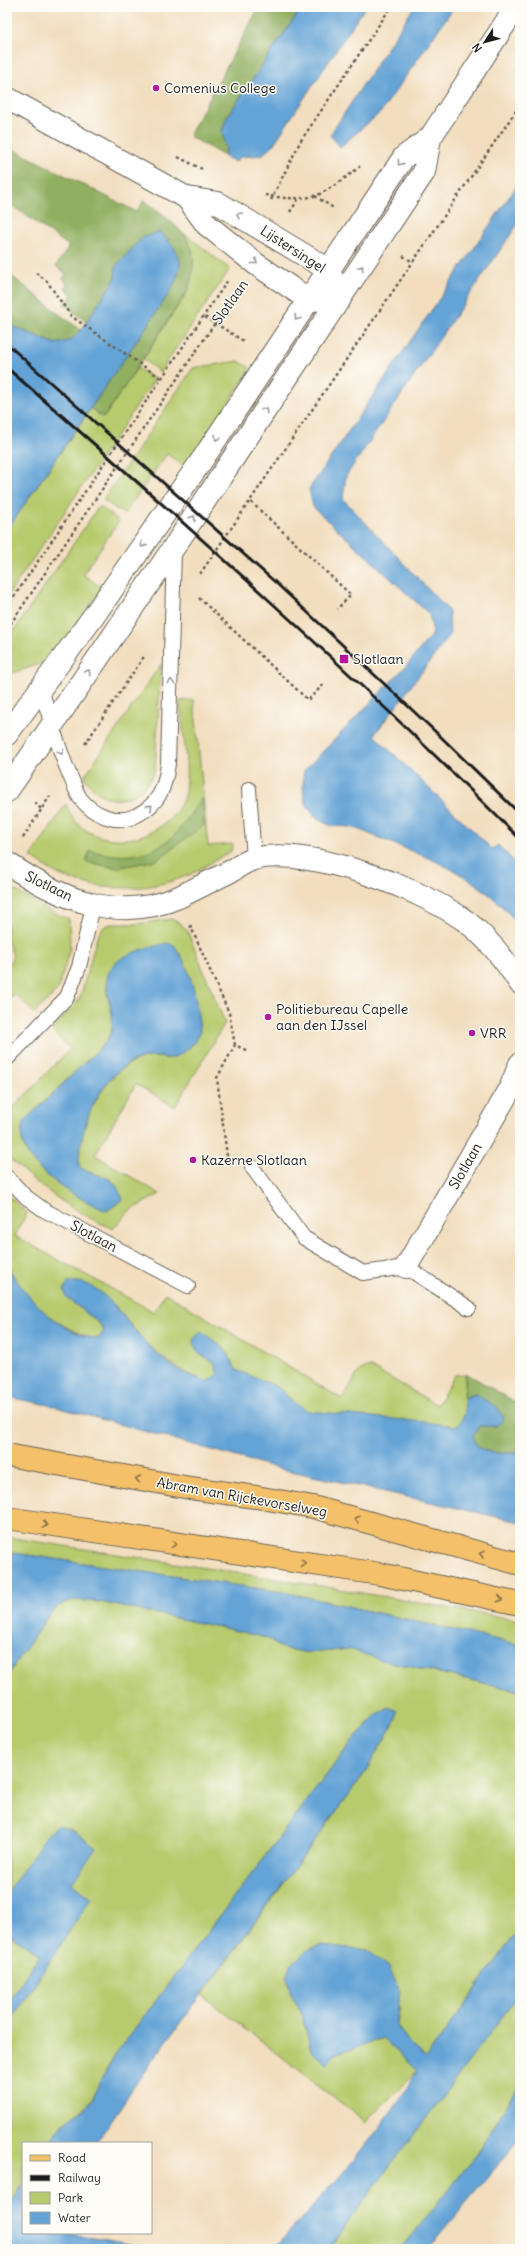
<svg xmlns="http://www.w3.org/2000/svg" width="527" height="2256" font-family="Delius,sans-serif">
	<rect width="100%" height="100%" fill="#fdfcf7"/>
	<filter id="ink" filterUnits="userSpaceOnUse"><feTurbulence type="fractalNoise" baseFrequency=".025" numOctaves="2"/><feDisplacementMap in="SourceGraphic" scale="8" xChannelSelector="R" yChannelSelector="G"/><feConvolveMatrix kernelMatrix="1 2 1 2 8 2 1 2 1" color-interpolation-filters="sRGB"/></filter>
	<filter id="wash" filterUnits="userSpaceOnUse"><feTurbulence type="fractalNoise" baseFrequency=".012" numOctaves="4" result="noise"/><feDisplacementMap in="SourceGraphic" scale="16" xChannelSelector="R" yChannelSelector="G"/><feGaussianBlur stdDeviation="0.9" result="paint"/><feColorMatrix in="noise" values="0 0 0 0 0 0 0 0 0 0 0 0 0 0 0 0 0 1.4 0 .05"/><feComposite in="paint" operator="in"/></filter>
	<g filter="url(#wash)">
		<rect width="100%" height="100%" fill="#f2debf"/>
		<path fill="#b7cb6e" stroke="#6a7445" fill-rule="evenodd" d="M184 233 230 269 160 372 143 359 188 291 193 251Z
			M239 361 250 368 242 382 185 467 167 454 124 514 103 500 193 368Z
			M137 368 155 379 7 597V530L91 408 99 415 105 416Z
			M99 506 119 521 83 574 102 588 56 654 43 663 7 675V641Z
			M161 664 155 770C140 804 105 811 84 777Z
			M194 700 208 846 233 844 231 851C218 858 205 867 191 874 153 891 104 893 65 877 53 873 42 864 31 857L66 804C84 857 165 846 183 799 191 776 182 726 180 701Z
			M7 885 45 909 69 919 70 948 58 990 34 1013 15 994 7 1002V969L13 955 7 940Z
			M171 919 180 923 187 930 225 1023 175 1107 136 1084 95 1155 160 1194 129 1211 113 1229C74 1212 42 1189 11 1160L7 1154V1105L12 1109 70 1049 52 1030 80 998 97 937 103 928 110 924H136ZM179 952C193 979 197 1006 199 1036 191 1044 182 1056 170 1058 166 1059 162 1057 158 1057 150 1056 139 1059 131 1063 102 1078 71 1135 80 1168L114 1183 123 1199 107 1211C79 1200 0 1156 27 1118L106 1042 113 1025V1016L106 991 110 971Z
			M7 1195 27 1213 15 1236 154 1312 165 1293 342 1399 360 1370 371 1367 437 1405 455 1375 465 1374V1414L460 1426 308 1411 296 1404 276 1386 236 1370 226 1350 199 1354 214 1362 218 1374 208 1382C161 1364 145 1344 115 1305L66 1297 101 1325 104 1331 98 1339C67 1335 17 1296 7 1266 4 1254 7 1210 7 1195Z
			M7 1537 321 1586 520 1620V1645L289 1593 7 1552Z
			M73 1600 100 1602 233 1630 267 1638 282 1648 309 1653 350 1649 381 1660 520 1691V1928L426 2058 410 2044 397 2025 400 2007 367 1950 320 1945 290 1992 302 2014 311 2050 327 2064 334 2054 383 2038 417 2071 366 2122 202 1995 364 1774 396 1719 377 1714 353 1740 117 2052 99 2083 93 2098 48 2143H23V2183L7 2208V2027L91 1898 72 1883 7 1893V1676L48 1616 60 1605Z
			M7 1932 40 1955 7 2003Z
			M520 1993V2084L475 2157 401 2249H328Z"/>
		<path fill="#91af61" stroke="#56663e" d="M259 7H302L227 117 223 136 226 148 224 156 189 136Z
			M7 146 137 212 144 200C179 229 205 240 188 290L105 416 102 417 91 408 170 292 168 239 159 232 116 266 115 279 86 322 64 304 72 295 65 288 67 284 63 279 66 274 56 266 69 246 7 202Z
			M7 273C32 291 55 312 81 330L71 340 56 344 7 324Z
			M202 798 204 825 157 860 117 868 86 862 90 850C119 859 144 858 169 840 180 832 193 809 202 798Z
			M466 1373 520 1405V1453C505 1453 475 1457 473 1436L479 1426H496L475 1394 464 1398Z"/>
		<path fill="#63a3d6" stroke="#406079" d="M302 7H365L273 145 262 155 240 157 236 162 224 156 226 148 222 131 227 117Z
			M414 7H454L381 112 340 147 330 135Z
			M520 181V221L346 476 343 499 449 611 450 635 374 735 492 849 498 845 520 868V925C509 914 498 901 485 891 449 862 401 848 360 830 341 822 335 833 315 816 302 804 302 787 304 771L407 665 433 633 429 614 313 507 309 489Z
			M159 232C183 254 186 262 170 292L7 530V324L56 344 71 340 81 330 115 279 116 266 142 238Z
			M166 943 174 945C193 970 197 1002 200 1033 197 1043 181 1056 171 1058 167 1059 163 1057 159 1057 151 1056 140 1059 132 1062 97 1078 79 1130 79 1166 83 1172 103 1175 111 1180 116 1184 120 1193 123 1199L107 1211C79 1200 0 1156 27 1118 46 1101 64 1083 82 1065 90 1058 100 1050 107 1041 127 1012 83 976 128 955 140 949 154 947 166 943Z
			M7 1265C24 1296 61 1335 98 1339L104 1331 101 1325 66 1297 64 1290 68 1283C94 1275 118 1310 132 1327 143 1340 154 1352 167 1362 179 1372 194 1377 208 1382L218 1374 214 1362C203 1356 195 1353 193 1340L201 1331 226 1350 236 1370 276 1386 296 1404 308 1411 426 1422 457 1427 465 1414 464 1398 475 1394 497 1407 503 1416C502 1429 489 1426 479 1426L473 1436C475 1457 505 1453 520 1453V1522L273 1467 53 1406 7 1397Z
			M7 1552 289 1593 520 1645V1691L381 1660 350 1649 309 1653 282 1648 267 1638 233 1630 100 1602 73 1600 60 1605 48 1616 7 1676Z
			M389 1707 397 1711 396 1719 364 1774 144 2072 96 2143H48L63 2124 87 2106 93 2098 99 2083 117 2052 353 1740 377 1714Z
			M57 1825 74 1831 96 1848 72 1883 91 1898 7 2027V2003L40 1955 7 1932V1893L46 1836Z
			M520 1928V1993L328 2249H273C323 2197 382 2133 417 2071L383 2038 334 2054 327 2065 311 2050 302 2014 290 1992 287 1978 291 1964 306 1951 320 1945 367 1950 388 1966 400 1991 397 2025 410 2044 426 2058Z
			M520 2084V2139L427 2249H401L475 2157Z
			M23 2183V2233C68 2233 110 2237 154 2249H7V2208Z"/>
	</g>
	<g filter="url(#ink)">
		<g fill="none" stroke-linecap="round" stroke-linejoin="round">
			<g stroke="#676055" stroke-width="16">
				<path id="service" d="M41 688C50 718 58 749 71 778 74 784 76 792 80 798 92 814 117 826 137 815 159 804 165 788 168 764L174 550
					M249 789 254 859
					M7 1059 67 997 79 967 93 906
					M252 1167 304 1238 363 1273 406 1267 469 1308
					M7 1177 26 1197 44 1210 188 1286"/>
			</g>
			<g stroke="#676055" stroke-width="24">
				<path id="minor" d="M7 98 187 198 218 203 329 270 340 299 309 300 256 264 207 225 187 198
					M7 863C58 898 117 924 179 897 197 888 215 879 233 870 239 866 247 861 254 859 309 845 422 889 467 922 489 939 505 960 520 983
					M406 1267 509 1091 520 1064"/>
			</g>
			<g stroke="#676055" stroke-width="24">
				<path id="tertiary" d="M7 734 93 617 204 457 404 157 430 138 516 7
					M7 791 174 547 424 172 430 138"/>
			</g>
			<g stroke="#676055" stroke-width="24">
				<path id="primary" d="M7 1455 190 1488 256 1497 313 1507 520 1564
					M7 1518 380 1574 520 1604"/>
			</g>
			<path stroke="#676055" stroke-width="2.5" stroke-dasharray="3 3" stroke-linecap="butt" d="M178 157 202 169
				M265 195C280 198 300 200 314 196 324 194 353 173 360 166
				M315 196 335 209
				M271 200 300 142 391 7
				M290 212 299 198
				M403 256 413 262
				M36 273 46 280 71 316 162 379
				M205 317 245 342
				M251 502 351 595 337 609
				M200 574 520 105
				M199 598 308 700 324 684
				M7 607 228 280
				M7 629 239 288
				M85 744 145 655
				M35 802 41 809
				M23 838 50 796
				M190 925 229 1013 235 1045 248 1051
				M227 1156 217 1078 235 1045"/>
			<use href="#service" stroke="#fff" stroke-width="14"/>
			<use href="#minor" stroke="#fff" stroke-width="22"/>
			<use href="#tertiary" stroke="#fff" stroke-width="22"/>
			<use href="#primary" stroke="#f4c16b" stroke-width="22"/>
			<path stroke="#1c1c1c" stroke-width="3" d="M7 344 275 582 439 735 520 814
				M7 368C182 520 356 675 520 839"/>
		</g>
		<defs><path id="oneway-chevron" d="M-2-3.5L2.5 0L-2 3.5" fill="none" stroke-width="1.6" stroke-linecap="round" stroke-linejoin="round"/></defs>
		<g stroke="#999">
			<use href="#oneway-chevron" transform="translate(400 163) rotate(125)"/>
			<use href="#oneway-chevron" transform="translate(239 215) rotate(-149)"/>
			<use href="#oneway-chevron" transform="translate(255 262) rotate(39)"/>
			<use href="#oneway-chevron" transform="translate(361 268) rotate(-56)"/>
			<use href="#oneway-chevron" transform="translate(297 318) rotate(124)"/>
			<use href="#oneway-chevron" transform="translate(265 410) rotate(-56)"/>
			<use href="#oneway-chevron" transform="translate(217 438) rotate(124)"/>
			<use href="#oneway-chevron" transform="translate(193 518) rotate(-57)"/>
			<use href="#oneway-chevron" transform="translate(143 545) rotate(125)"/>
			<use href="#oneway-chevron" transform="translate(88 672) rotate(-55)"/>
			<use href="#oneway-chevron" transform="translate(171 682) rotate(-88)"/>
			<use href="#oneway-chevron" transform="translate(61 752) rotate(71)"/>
			<use href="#oneway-chevron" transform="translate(150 807) rotate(-42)"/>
		</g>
		<g stroke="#886e44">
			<use href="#oneway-chevron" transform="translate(138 1479) rotate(-170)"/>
			<use href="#oneway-chevron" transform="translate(357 1519) rotate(-164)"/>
			<use href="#oneway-chevron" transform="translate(45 1525) rotate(10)"/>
			<use href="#oneway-chevron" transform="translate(174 1544) rotate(8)"/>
			<use href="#oneway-chevron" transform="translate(482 1554) rotate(-165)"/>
			<use href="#oneway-chevron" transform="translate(303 1563) rotate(8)"/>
			<use href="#oneway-chevron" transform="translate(500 1599) rotate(12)"/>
		</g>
	</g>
	<g fill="#b5179e" stroke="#fdfcf7" stroke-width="1.5">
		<circle cx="156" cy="88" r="4"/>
		<rect x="339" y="654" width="10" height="10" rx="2"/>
		<circle cx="268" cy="1017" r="4"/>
		<circle cx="472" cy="1033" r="4"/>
		<circle cx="193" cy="1160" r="4"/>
	</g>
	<g text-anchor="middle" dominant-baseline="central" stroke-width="3" stroke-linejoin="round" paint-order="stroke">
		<g font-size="14" fill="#1c1c1c" stroke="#fdfcf7" text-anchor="start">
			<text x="164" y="88">Comenius College</text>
			<text x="353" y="659">Slotlaan</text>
			<text x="276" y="1009">Politiebureau Capelle<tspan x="276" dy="16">aan den IJssel</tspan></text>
			<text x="480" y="1033">VRR</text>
			<text x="201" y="1160">Kazerne Slotlaan</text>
		</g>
		<g font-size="14" fill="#1c1c1c" stroke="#fdfcf7">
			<text transform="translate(293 249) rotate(33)">Lijstersingel</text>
			<text transform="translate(230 302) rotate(-55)">Slotlaan</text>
			<text transform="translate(49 886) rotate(26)">Slotlaan</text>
			<text transform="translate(465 1166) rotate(-60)">Slotlaan</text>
			<text transform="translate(94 1236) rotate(28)">Slotlaan</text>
			<text transform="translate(242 1497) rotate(10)">Abram van Rijckevorselweg</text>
		</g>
	</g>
	<rect width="527" height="2256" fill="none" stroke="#fdfcf7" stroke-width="24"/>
	<rect x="22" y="2142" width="130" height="92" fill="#fdfcf7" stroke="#a3a29f"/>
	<rect x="30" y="2155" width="20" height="6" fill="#f4c16b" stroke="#a3a29f"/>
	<text x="58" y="2162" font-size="12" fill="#1c1c1c">Road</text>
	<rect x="30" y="2175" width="20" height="6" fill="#1c1c1c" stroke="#a3a29f"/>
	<text x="58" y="2182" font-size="12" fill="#1c1c1c">Railway</text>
	<rect x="30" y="2192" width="20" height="12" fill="#b7cb6e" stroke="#a3a29f"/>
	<text x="58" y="2202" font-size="12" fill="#1c1c1c">Park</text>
	<rect x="30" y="2212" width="20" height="12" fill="#63a3d6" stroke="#a3a29f"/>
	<text x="58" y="2222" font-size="12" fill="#1c1c1c">Water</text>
	<g transform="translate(485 42) rotate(234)" stroke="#fdfcf7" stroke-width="3" paint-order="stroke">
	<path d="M0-3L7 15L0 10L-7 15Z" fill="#1c1c1c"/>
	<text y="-6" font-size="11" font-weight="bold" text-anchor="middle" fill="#1c1c1c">N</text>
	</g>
</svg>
